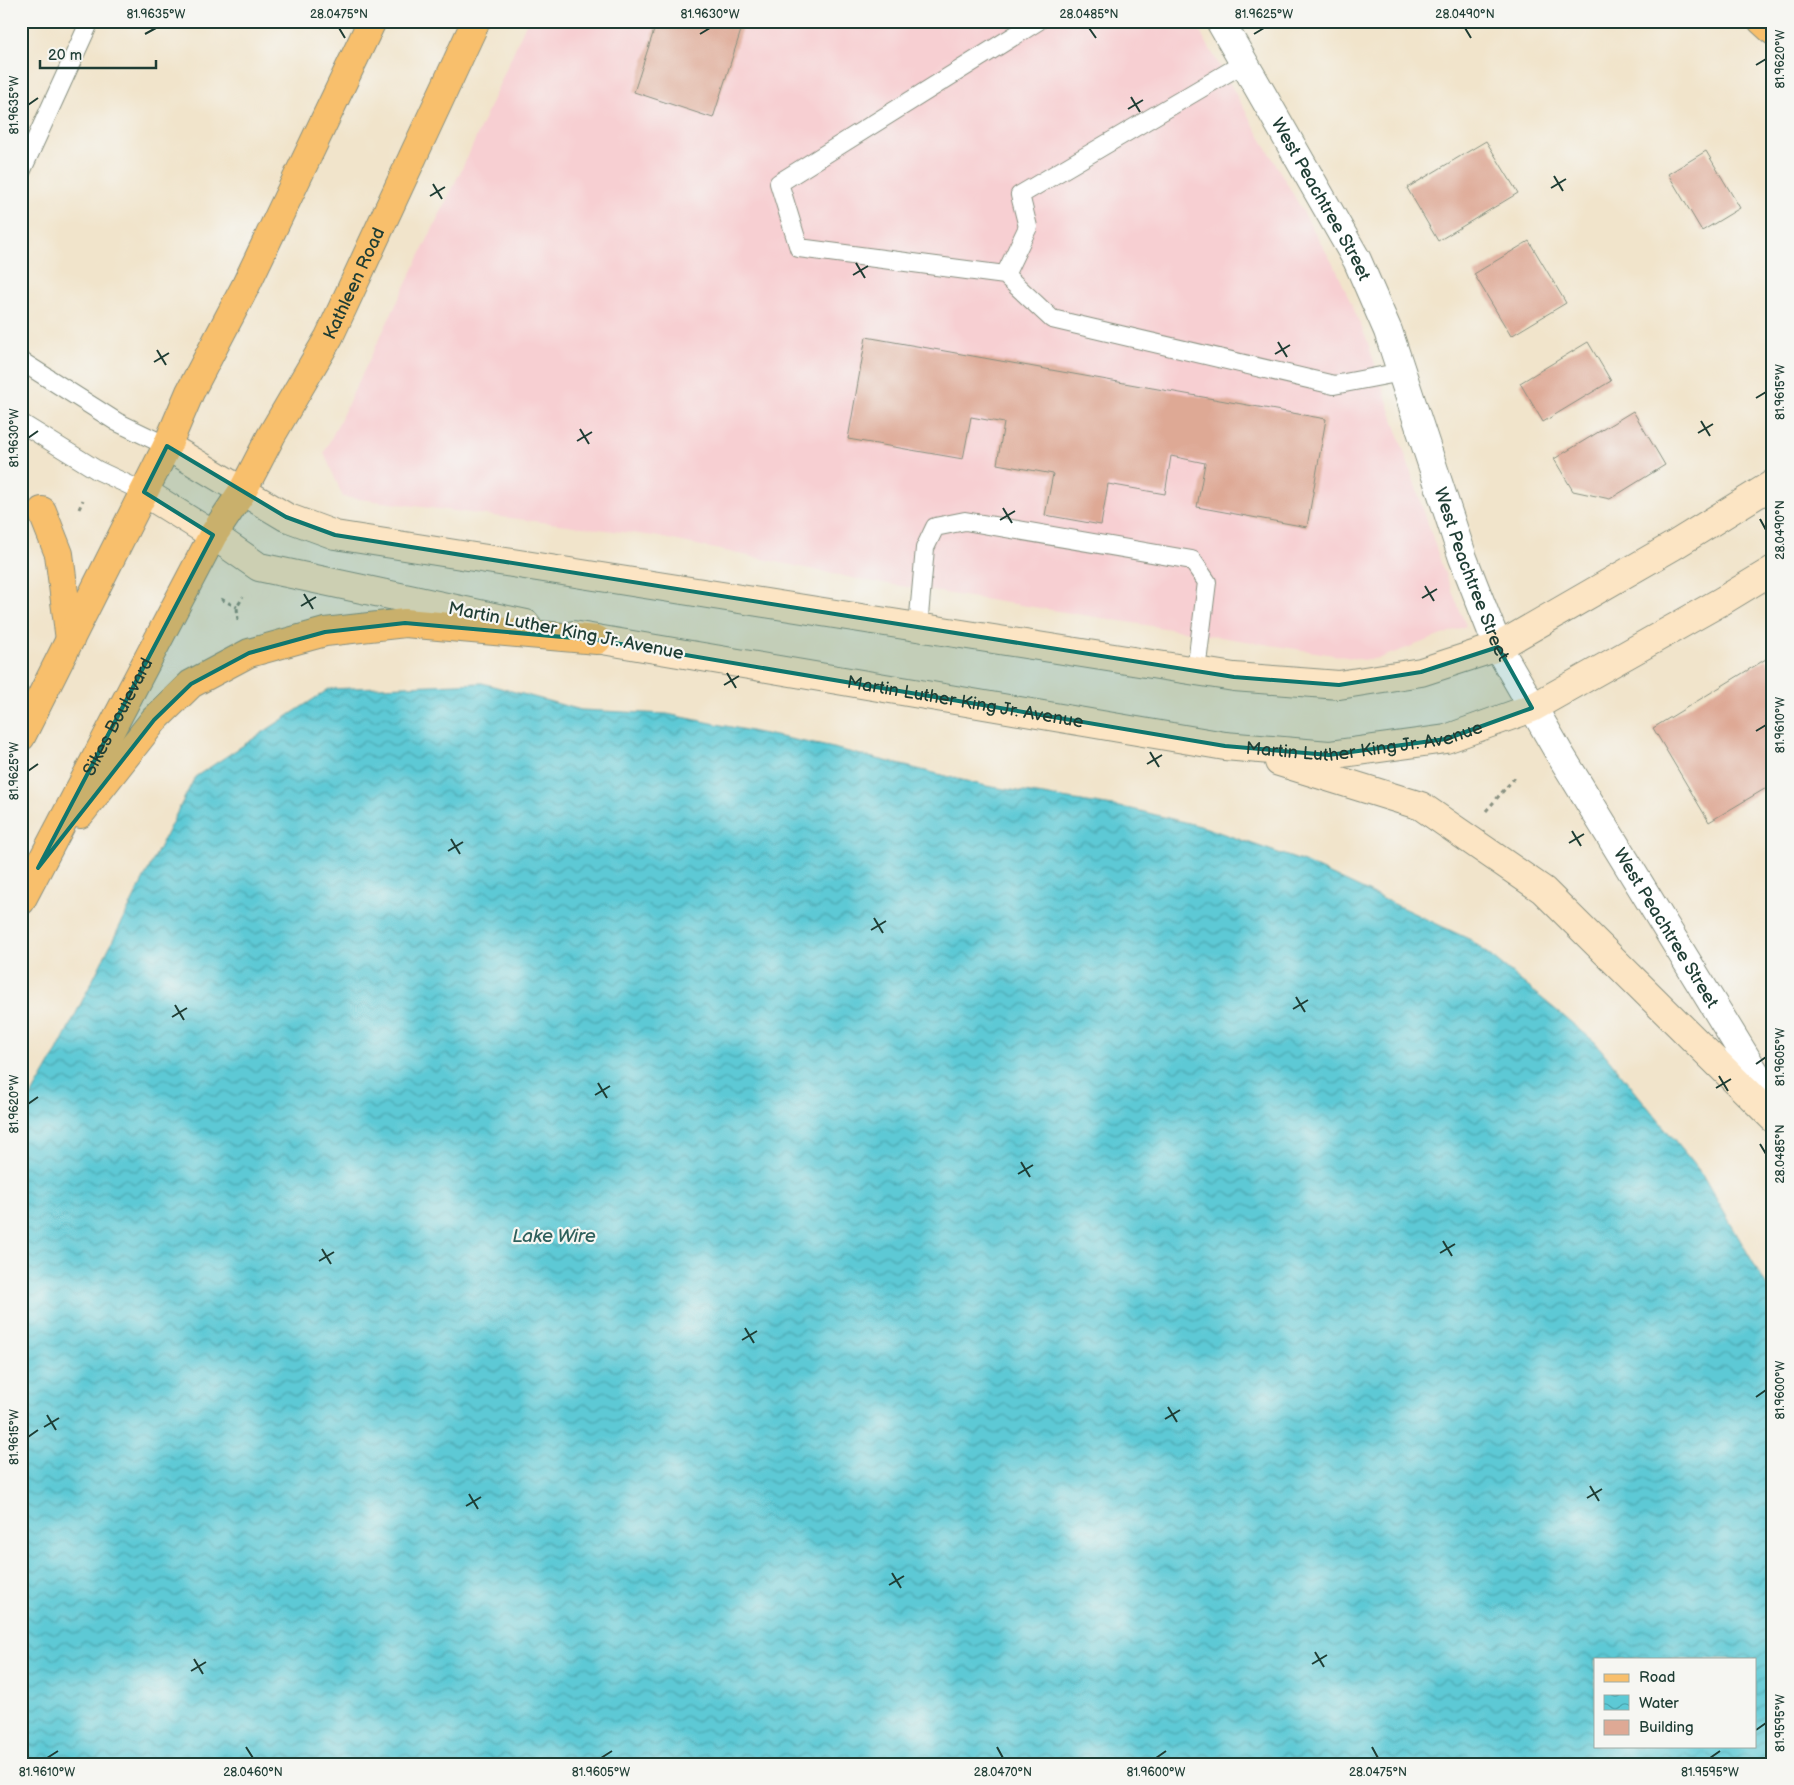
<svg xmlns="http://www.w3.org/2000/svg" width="1794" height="1785" font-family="'Balsamiq Sans',sans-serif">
	<defs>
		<pattern id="water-waves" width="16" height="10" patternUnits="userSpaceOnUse" patternTransform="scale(1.25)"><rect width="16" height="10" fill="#5dc9d5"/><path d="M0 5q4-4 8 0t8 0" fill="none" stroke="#4ca4ae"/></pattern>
	</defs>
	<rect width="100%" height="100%" fill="#f6f6f2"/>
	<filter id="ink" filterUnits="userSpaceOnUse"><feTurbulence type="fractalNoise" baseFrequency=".02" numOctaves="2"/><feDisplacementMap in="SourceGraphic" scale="10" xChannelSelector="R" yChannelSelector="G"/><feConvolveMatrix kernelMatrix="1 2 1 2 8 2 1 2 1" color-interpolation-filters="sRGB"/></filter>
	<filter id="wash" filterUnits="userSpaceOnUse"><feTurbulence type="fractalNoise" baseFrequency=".0096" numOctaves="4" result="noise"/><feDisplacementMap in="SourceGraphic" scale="20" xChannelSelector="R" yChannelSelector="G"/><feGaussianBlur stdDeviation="1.12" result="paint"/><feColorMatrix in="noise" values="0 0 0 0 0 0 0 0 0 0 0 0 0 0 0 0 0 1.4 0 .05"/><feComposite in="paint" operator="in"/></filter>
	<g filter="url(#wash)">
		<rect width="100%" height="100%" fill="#f1e4cb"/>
		<path fill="#f7cfd2" d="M527 21H1194L1337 271 1367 340 1442 566 1466 626 1380 658 1365 660 857 579 654 536 343 497 324 453 468 156Z"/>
		<path fill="url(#water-waves)" stroke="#3e8384" fill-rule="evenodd" d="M482 683 581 710 667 714 829 747 986 786 1132 809 1204 827 1304 862 1471 940 1595 1042 1702 1174 1773 1297V1764H21V1114L56 1053 195 777 329 689ZM1595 1659H1755V1746H1595Z"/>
		<g id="blocks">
			<path fill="#dea995" d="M657 21H744L713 118 634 92Z
				M1486 141 1518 193 1438 241 1407 188Z
				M1706 151 1740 208 1702 231 1668 174Z
				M1529 241 1566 303 1511 336 1474 274Z
				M866 337 1326 419 1307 527 1197 507 1205 463 1171 456 1165 494 1108 484 1101 525 1045 515 1053 474 997 464 1004 423 971 417 963 459 848 439Z
				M1588 342 1611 381 1543 422 1520 383Z
				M1633 411 1665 465 1610 499 1573 491 1554 459Z
				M1766 659 1773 670V784L1709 822 1653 728Z"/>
		</g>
	</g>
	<g filter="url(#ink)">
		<use href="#blocks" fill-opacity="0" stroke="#889080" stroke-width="1"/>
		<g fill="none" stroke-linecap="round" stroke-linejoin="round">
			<g stroke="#889080" stroke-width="20">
				<path id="service" d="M1038 21 779 183 799 248 1005 275 1028 227 1020 195 1244 63
					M21 172 90 21
					M1005 275 1052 319 1334 385 1402 372
					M21 361 117 422 167 446
					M21 423 97 470 144 492
					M918 627 925 548 935 527 965 521 1192 560 1207 582 1196 671"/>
			</g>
			<g stroke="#889080" stroke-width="30">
				<g id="minor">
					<path id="s1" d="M1220 21 1357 260 1388 331 1463 558 1498 647 1558 751 1773 1102"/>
				</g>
			</g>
			<g stroke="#889080" stroke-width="30">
				<g id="secondary">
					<path d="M167 446 286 517 335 535 1234 677 1339 685 1421 672 1498 647 1673 546 1773 484"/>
					<path d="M144 492 213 535 259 567 526 624"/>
					<path id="s2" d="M573 635 1225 746 1329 755 1446 739 1532 708 1722 601 1773 570"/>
					<path d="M1279 762 1421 806 1543 890 1773 1118"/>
				</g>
			</g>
			<g stroke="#889080" stroke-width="30">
				<g id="primary">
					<path d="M1762 21 1773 31"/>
					<path d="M42 511 59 554 70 640"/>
					<path d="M21 737 167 446 190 392 245 287 372 21"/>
					<path d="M80 814 154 720 191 684 249 653 325 632 405 623 597 640"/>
					<path id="s3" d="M21 901 213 535 242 492 271 436 329 337 476 21"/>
				</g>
			</g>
			<path stroke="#889080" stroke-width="3" stroke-dasharray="4 4" stroke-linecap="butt" d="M79 509 83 500
				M221 599 237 607
				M238 620 237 607 243 597
				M1486 811 1517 775"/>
			<use href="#service" stroke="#fff" stroke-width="18"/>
			<use href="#minor" stroke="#fff" stroke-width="28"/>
			<use href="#secondary" stroke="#fce5c4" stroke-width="28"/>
			<use href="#primary" stroke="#f8bf6c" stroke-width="28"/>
		</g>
	</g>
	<path fill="#0f766e" fill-opacity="0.2" stroke="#0f766e" stroke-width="4" stroke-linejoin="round" d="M167 446 286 517 335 535 1234 677 1339 685 1421 672 1498 647 1532 708 1446 739 1329 755 1225 746 597 640 405 623 325 632 249 653 191 684 154 720 38 868 213 535 144 492Z"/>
	<path fill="none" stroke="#1f3d34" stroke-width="2" d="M339 28 345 38M1089 28 1096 38M1465 28 1471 38M145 34 156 28M700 34 710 28M1254 34 1264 28M1756 65 1766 59M1131 97 1140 112M28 105 38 98M1128 109 1143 100M1554 176 1563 191M433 184 442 199M1551 188 1566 179M430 196 445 187M856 263 865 278M853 275 868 266M1278 342 1287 357M157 350 166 365M1275 354 1290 345M154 362 169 353M1756 398 1766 392M1701 421 1710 436M580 429 589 444M1698 433 1713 424M28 438 38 431M577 441 592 432M1003 508 1012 523M1760 519 1766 530M1000 520 1015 511M1425 586 1434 601M304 594 313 609M1422 598 1437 589M301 606 316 597M727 673 736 688M724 685 739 676M1756 731 1766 725M1150 752 1159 767M1147 764 1162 755M28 771 38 764M1572 831 1581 846M451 839 460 854M1569 843 1584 834M448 851 463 842M874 918 883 933M871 930 886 921M1296 997 1305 1012M175 1005 184 1020M1293 1009 1308 1000M172 1017 187 1008M1756 1064 1766 1057M1719 1076 1728 1091M598 1083 607 1098M1716 1088 1731 1079M595 1095 610 1086M28 1104 38 1097M1760 1144 1766 1154M1021 1162 1030 1177M1018 1174 1033 1165M1443 1241 1452 1256M322 1249 331 1264M1440 1253 1455 1244M319 1261 334 1252M745 1328 754 1343M742 1340 757 1331M1756 1397 1766 1390M1168 1407 1177 1422M47 1415 56 1430M1165 1419 1180 1410M44 1427 59 1418M28 1437 38 1430M1590 1486 1599 1501M469 1494 478 1509M1587 1498 1602 1489M466 1506 481 1497M892 1573 901 1588M889 1585 904 1576M1315 1652 1324 1667M194 1659 203 1674M1312 1664 1327 1655M191 1671 206 1662M1756 1730 1766 1723M246 1747 253 1758M997 1747 1003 1758M1372 1747 1378 1758M47 1758 58 1751M601 1758 612 1751M1156 1758 1166 1751M1710 1758 1720 1751"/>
	<g text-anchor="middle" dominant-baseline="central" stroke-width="4.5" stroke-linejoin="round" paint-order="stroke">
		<g font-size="18" fill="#1f3d34" stroke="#f6f6f2">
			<text stroke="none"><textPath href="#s1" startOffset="205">West Peachtree Street</textPath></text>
			<text stroke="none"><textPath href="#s3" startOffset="702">Kathleen Road</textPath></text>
			<text stroke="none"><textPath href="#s1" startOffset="610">West Peachtree Street</textPath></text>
			<text transform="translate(566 631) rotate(11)">Martin Luther King Jr. Avenue</text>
			<text stroke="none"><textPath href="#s2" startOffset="398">Martin Luther King Jr. Avenue</textPath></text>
			<text stroke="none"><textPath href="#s3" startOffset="208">Sikes Boulevard</textPath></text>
			<text stroke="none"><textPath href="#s2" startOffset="802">Martin Luther King Jr. Avenue</textPath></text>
			<text stroke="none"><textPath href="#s1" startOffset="1015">West Peachtree Street</textPath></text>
		</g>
		<g font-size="19" font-style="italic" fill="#2e605c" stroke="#f6f6f2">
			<text x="554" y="1236">Lake Wire</text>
		</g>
	</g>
	<rect width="1794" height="1785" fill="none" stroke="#f6f6f2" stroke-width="55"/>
	<rect x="1594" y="1658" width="162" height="90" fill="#f6f6f2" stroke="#a0aca6"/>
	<rect x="1604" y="1674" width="25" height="8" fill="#f8bf6c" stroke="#a0aca6"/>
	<text x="1639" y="1682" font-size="15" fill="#1f3d34">Road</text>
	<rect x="1604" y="1695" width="25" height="15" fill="url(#water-waves)" stroke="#a0aca6"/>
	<text x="1639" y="1708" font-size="15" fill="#1f3d34">Water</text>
	<rect x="1604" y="1720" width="25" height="15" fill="#dea995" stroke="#a0aca6"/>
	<text x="1639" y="1732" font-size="15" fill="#1f3d34">Building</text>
	<path d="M40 60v8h116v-8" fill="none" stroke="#1f3d34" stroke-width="2.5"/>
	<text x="48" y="60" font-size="15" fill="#1f3d34" stroke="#f6f6f2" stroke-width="4" paint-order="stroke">20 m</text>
	<rect x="28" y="28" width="1738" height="1730" fill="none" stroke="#1f3d34" stroke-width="2"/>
	<g font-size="12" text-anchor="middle" fill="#1f3d34">
		<text x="156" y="18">81.9635°W</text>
		<text x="339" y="18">28.0475°N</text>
		<text x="710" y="18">81.9630°W</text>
		<text x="1089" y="18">28.0485°N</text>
		<text x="1264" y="18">81.9625°W</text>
		<text x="1465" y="18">28.0490°N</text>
		<text transform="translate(1780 59) rotate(-90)" y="4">81.9620°W</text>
		<text transform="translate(14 105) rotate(-90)" y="4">81.9635°W</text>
		<text transform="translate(1780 392) rotate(-90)" y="4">81.9615°W</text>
		<text transform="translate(14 438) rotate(-90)" y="4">81.9630°W</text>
		<text transform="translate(1780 530) rotate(-90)" y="4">28.0490°N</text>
		<text transform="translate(1780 725) rotate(-90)" y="4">81.9610°W</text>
		<text transform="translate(14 771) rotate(-90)" y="4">81.9625°W</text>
		<text transform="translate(1780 1057) rotate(-90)" y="4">81.9605°W</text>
		<text transform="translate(14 1104) rotate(-90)" y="4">81.9620°W</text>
		<text transform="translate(1780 1154) rotate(-90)" y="4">28.0485°N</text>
		<text transform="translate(1780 1390) rotate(-90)" y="4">81.9600°W</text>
		<text transform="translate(14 1437) rotate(-90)" y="4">81.9615°W</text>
		<text transform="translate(1780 1723) rotate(-90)" y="4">81.9595°W</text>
		<text x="47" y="1776">81.9610°W</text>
		<text x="253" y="1776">28.0460°N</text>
		<text x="601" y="1776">81.9605°W</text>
		<text x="1003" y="1776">28.0470°N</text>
		<text x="1156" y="1776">81.9600°W</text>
		<text x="1378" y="1776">28.0475°N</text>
		<text x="1710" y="1776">81.9595°W</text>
	</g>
</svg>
